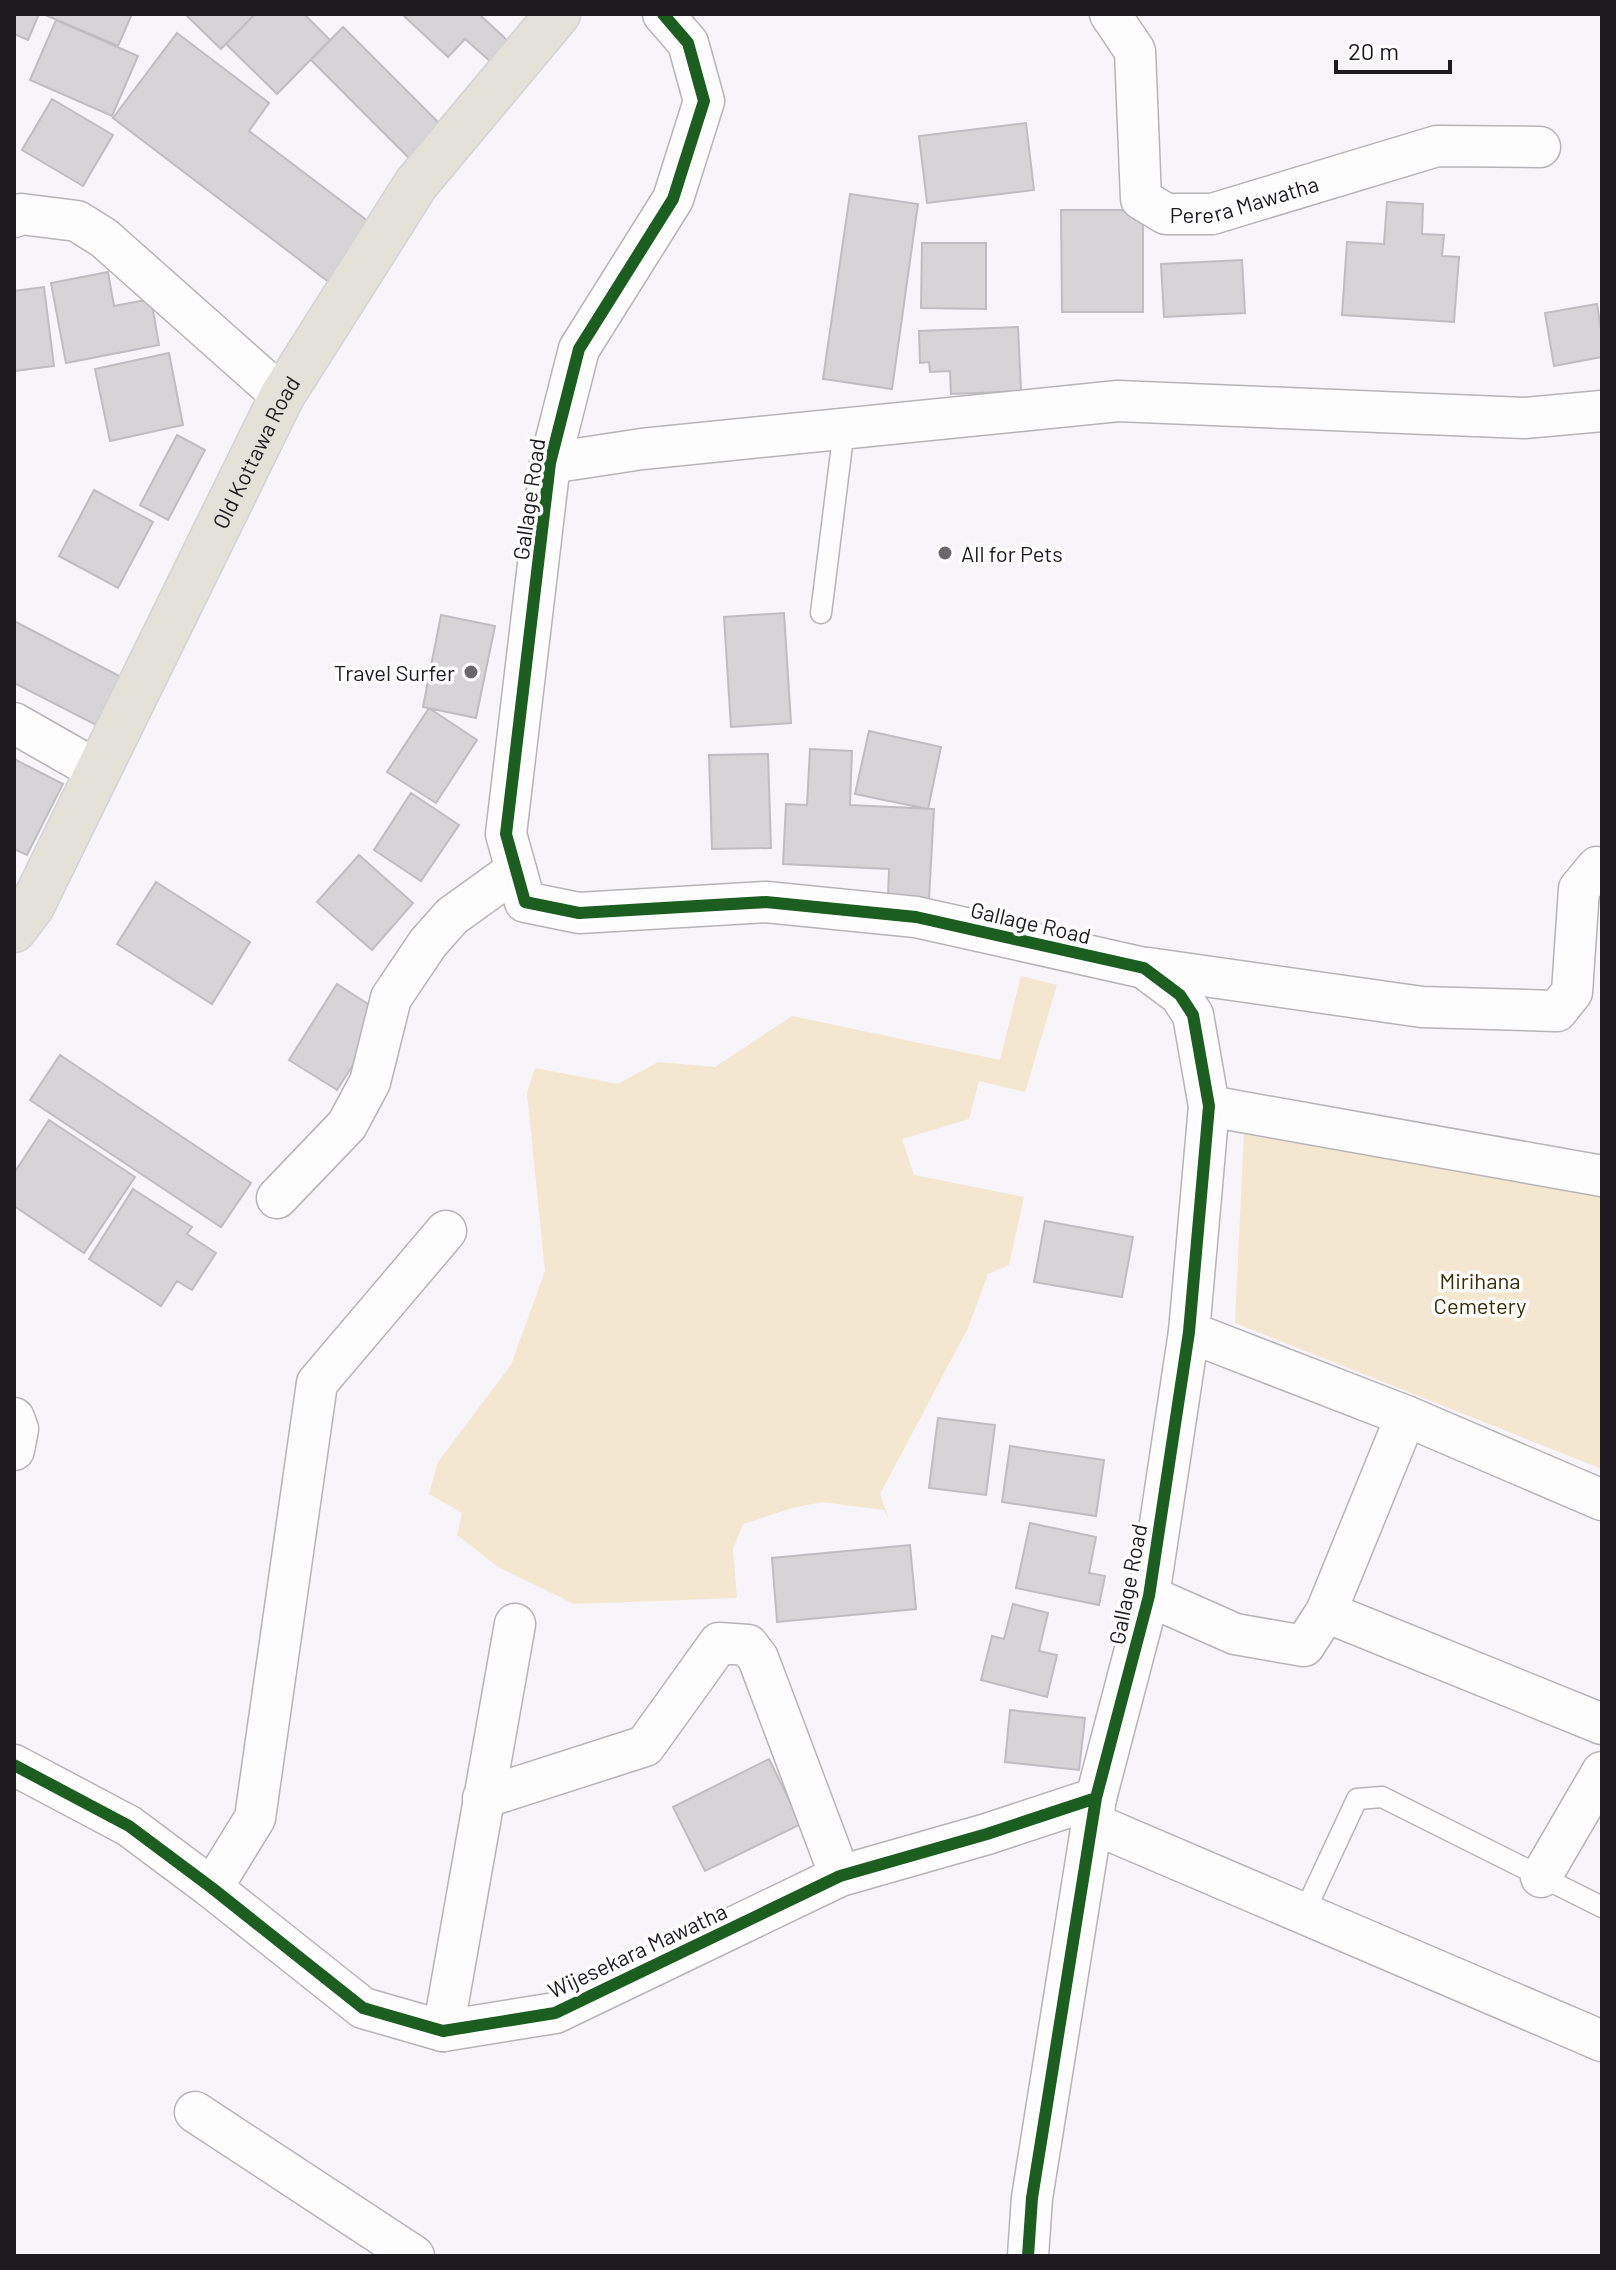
<svg xmlns="http://www.w3.org/2000/svg" width="1616" height="2270" font-family="Barlow,sans-serif">
	<rect width="100%" height="100%" fill="#f7f4fa"/>
	<path fill="#f3e8cf" d="M1021 976 1057 985 1025 1092 979 1081 969 1119 902 1139 914 1175 1024 1197 1009 1265 988 1274 968 1328 880 1494 889 1520 884 1510 822 1502 792 1508 743 1524 733 1549 737 1598 574 1604 498 1567 457 1535 462 1513 429 1494 438 1462 511 1365 545 1271 527 1093 535 1068 618 1084 658 1062 715 1067 792 1016 1000 1060Z
		M1244 1132 1602 1194V1469L1235 1323Z"/>
	<path fill="#d7d4d8" stroke="#bfbdc1" stroke-width="2" d="M14 14H39L28 40 14 34Z
		M43 14H132L118 46Z
		M185 14H255L221 49Z
		M255 14H304L330 40 277 94 226 44Z
		M405 14H479L509 42 491 62 465 39 448 57 404 16Z
		M56 20 138 56 112 116 30 80Z
		M343 27 448 132 416 165 311 60Z
		M177 33 269 103 249 131 377 228 334 286 113 118Z
		M52 99 113 135 83 186 22 150Z
		M1026 123 1034 190 927 203 919 136Z
		M850 194 918 204 892 389 823 379Z
		M1387 202 1423 204 1422 234 1444 235 1442 256 1459 257 1454 322 1342 315 1347 242 1384 244Z
		M1061 210H1143V312H1062Z
		M922 243H986V309L921 308Z
		M1242 260 1245 313 1164 317 1161 264Z
		M108 272 114 306 151 299 159 345 66 363 51 283Z
		M44 287 54 366 14 371V291Z
		M1597 304 1602 336V357L1554 366 1545 313Z
		M1018 327 1021 391 951 394 950 371 930 372 929 362 920 363 919 331Z
		M169 353 183 425 110 441 95 369Z
		M177 435 205 450 168 520 140 505Z
		M94 490 153 522 118 588 59 556Z
		M784 613 791 723 731 727 724 617Z
		M441 615 495 626 476 718 423 707Z
		M14 621 123 678 98 726 14 683Z
		M429 708 477 740 436 803 387 772Z
		M869 731 941 747 928 809 855 794Z
		M810 749 852 751 850 805 934 809 929 899 888 897 889 869 783 864 786 804 807 805Z
		M768 754 771 848 712 849 709 755Z
		M14 759 63 784 27 855 14 849Z
		M411 793 459 825 421 881 374 850Z
		M359 855 413 903 372 950 317 902Z
		M156 882 250 942 212 1004 117 944Z
		M337 984 385 1015 337 1090 289 1060Z
		M60 1055 251 1183 221 1227 30 1100Z
		M49 1120 135 1177 84 1253 14 1206V1173Z
		M133 1189 192 1227 187 1234 216 1253 192 1290 177 1281 161 1306 89 1259Z
		M1045 1221 1133 1237 1122 1297 1034 1282Z
		M938 1418 995 1425 986 1495 929 1488Z
		M1010 1446 1104 1460 1096 1516 1002 1502Z
		M1030 1523 1096 1537 1089 1573 1105 1576 1099 1605 1016 1588Z
		M910 1545 916 1609 777 1622 772 1558Z
		M1013 1604 1048 1613 1039 1651 1057 1655 1047 1697 981 1680 992 1636 1004 1639Z
		M1010 1710 1085 1718 1079 1770 1005 1762Z
		M769 1759 801 1824 705 1871 673 1807Z"/>
	<g fill="none" stroke-linecap="round" stroke-linejoin="round">
		<g stroke="#b6b4b8" stroke-width="23">
			<path id="lane" d="M821 613 844 429
				M1303 1915 1357 1799 1382 1797 1602 1907"/>
		</g>
		<g stroke="#b6b4b8" stroke-width="43">
			<g id="street">
				<path d="M663 14 688 43 704 101 673 199 579 349 550 463 506 834 525 902 579 913 766 902 916 917 1144 968 1180 995 1193 1015 1209 1106 1189 1332 1149 1596 1096 1798 1032 2198 1028 2256"/>
				<path id="s1" d="M1110 14 1135 51 1141 199 1166 214H1212L1437 146 1540 147"/>
				<path d="M14 217 21 214 77 221 104 238 282 396"/>
				<path d="M550 463 642 449 1118 401 1524 418 1602 411"/>
				<path d="M14 723 98 771"/>
				<path d="M1148 968 1422 1007 1557 1011 1572 992 1579 889 1597 867 1602 868"/>
				<path d="M1209 1106 1602 1176"/>
				<path d="M277 1198 347 1125 370 1082 391 998 428 943 452 916 516 870"/>
				<path d="M1189 1332 1406 1416 1602 1500"/>
				<path d="M14 1418 18 1429 14 1450"/>
				<path d="M1149 1596 1235 1634 1304 1646 1326 1612 1406 1416"/>
				<path d="M1326 1612 1602 1724"/>
				<path d="M14 1765 129 1826 212 1888 363 2008 443 2031 555 2013 840 1876 987 1834 1096 1798"/>
				<path d="M483 1798 645 1746 719 1643 748 1645 758 1658 840 1876"/>
				<path d="M1092 1823 1602 2041"/>
				<path d="M1541 1877 1602 1772"/>
				<path d="M212 1888 255 1818 317 1383 446 1231"/>
				<path d="M443 2031 515 1624"/>
				<path d="M195 2112 414 2256"/>
			</g>
		</g>
		<g stroke="#d3d2d5" stroke-width="47">
			<g id="primary">
				<path id="s2" d="M14 930 32 906 282 396 416 184 558 14"/>
			</g>
		</g>
		<use href="#lane" stroke="#fefdfe" stroke-width="20"/>
		<use href="#street" stroke="#fefdfe" stroke-width="40"/>
		<use href="#primary" stroke="#e4e1d9" stroke-width="44"/>
		<g stroke="#fff" stroke-width="17">
			<path id="cycleway" d="M663 14 688 43 704 101 673 199 579 349 550 463 506 834 525 902 579 913 766 902 916 917 1144 968 1180 995 1193 1015 1209 1106 1189 1332 1149 1596 1096 1798 1032 2198 1028 2256
				M14 1765 129 1826 212 1888 363 2008 443 2031 555 2013 840 1876 987 1834 1096 1798"/>
		</g>
		<use href="#cycleway" stroke="#1b5e20" stroke-width="12"/>
	</g>
	<g fill="#69676c" stroke="#fff" stroke-width="3">
		<circle cx="945" cy="553" r="8"/>
		<circle cx="471" cy="672" r="8"/>
	</g>
	<g text-anchor="middle" dominant-baseline="central" stroke-width="7" stroke-linejoin="round" paint-order="stroke">
		<g font-size="22" fill="#1d1b1f" stroke="#fff">
			<text stroke="none"><textPath href="#s1" startOffset="302">Perera Mawatha</textPath></text>
			<text stroke="none"><textPath href="#s2" startOffset="536">Old Kottawa Road</textPath></text>
			<text transform="translate(528 499) rotate(-82)">Gallage Road</text>
			<text transform="translate(1031 922) rotate(13)">Gallage Road</text>
			<text transform="translate(1127 1584) rotate(-79)">Gallage Road</text>
			<text transform="translate(637 1950) rotate(-25)">Wijesekara Mawatha</text>
		</g>
		<g font-size="22" fill="#1d1b1f" stroke="#fff" text-anchor="start">
			<text x="961" y="553">All for Pets</text>
			<text x="455" y="672" text-anchor="end">Travel Surfer</text>
		</g>
		<g font-size="22" fill="#392c02" stroke="#fff">
			<text x="1480" y="1280">Mirihana<tspan x="1480" dy="25">Cemetery</tspan></text>
		</g>
	</g>
	<rect width="1616" height="2270" fill="none" stroke="#1d1b1f" stroke-width="32"/>
	<path d="M1336 60v12h114v-12" fill="none" stroke="#1d1b1f" stroke-width="4"/>
	<text x="1348" y="60" font-size="24" fill="#1d1b1f" stroke="#ffffff" stroke-width="6" paint-order="stroke">20 m</text>
</svg>
